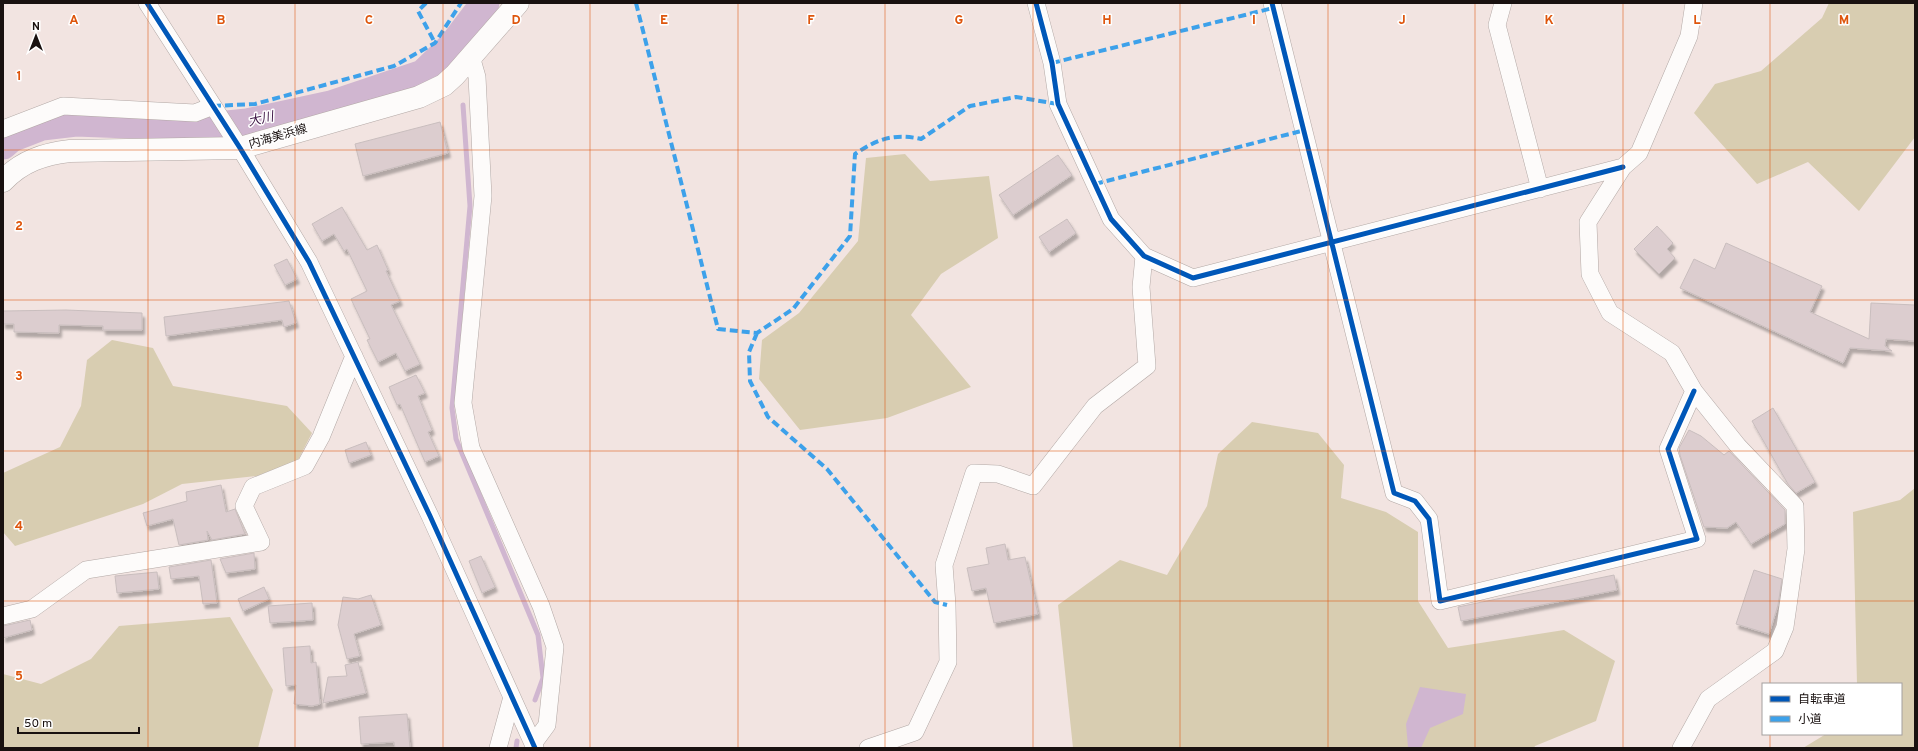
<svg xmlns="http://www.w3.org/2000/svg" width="1918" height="751" font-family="Overpass,'Noto Sans JP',sans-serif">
	<defs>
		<filter id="shadow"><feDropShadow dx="2.5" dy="4.5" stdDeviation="1" flood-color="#0004"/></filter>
	</defs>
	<rect width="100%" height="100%" fill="#f2e4e1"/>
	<path fill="#d8cdb1" d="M1829 3H1915V137L1859 211 1808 162 1757 184 1694 113 1715 84 1761 71 1822 18Z
		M905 154 930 181 989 176 998 238 941 274 911 315 971 387 887 418 800 430 759 379 762 340 799 313 858 241 866 158Z
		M112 340 153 348 173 386 287 406 312 433 298 460 257 476 182 484 143 504 15 546 3 532V473L60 447 81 406 87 360Z
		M1252 422 1318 433 1344 465 1341 498 1386 512 1418 532V601L1448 648 1564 630 1615 661 1596 721 1535 746 1534 748H1073L1058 605 1120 560 1167 575 1207 506 1218 454Z
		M1915 488V748H1803L1826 734H1901V684H1857L1853 512 1900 500Z
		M230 617 273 690 258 748H3V674L41 684 91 659 119 626Z"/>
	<path fill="#d0b6d0" d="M1420 687 1466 694 1463 714 1430 728 1421 748 1408 747 1406 724Z"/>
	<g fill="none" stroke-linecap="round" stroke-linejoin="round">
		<path stroke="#d0b6d0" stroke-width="5" d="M463 105 470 206 452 408 456 439 538 635 543 678 535 700
			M516 748 517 741"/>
		<path stroke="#d0b6d0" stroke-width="29" d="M3 145 11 138 42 126 76 122 208 127 247 123 331 105 423 74 453 45 485 3"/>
	</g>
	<path fill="#dccdcf" stroke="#c9bebe" filter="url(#shadow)" d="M440 122 448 153 363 176 355 144Z
		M1058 155 1072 175 1013 215 999 195Z
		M342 207 367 250 377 245 388 270 386 271 400 301 391 305 420 364 405 371 396 353 378 362 367 340 370 339 351 299 367 291 347 249 344 251 334 234 322 241 312 224Z
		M1067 219 1076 233 1049 252 1039 237Z
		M1657 226 1673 243 1667 249 1675 258 1659 274 1634 249Z
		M1726 243 1822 286 1810 312 1869 339 1871 303 1915 305V341L1886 339 1885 346 1892 351 1850 348 1843 363 1680 288 1694 259 1715 269Z
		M287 259 297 279 285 285 274 265Z
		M289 301 296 323 284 327 282 320 166 336 164 317Z
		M66 310 142 313V330H103V326L59 325V333L14 332V324H3V311Z
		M416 375 425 393 418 396 432 430 428 432 439 456 425 462 400 404 397 405 389 387Z
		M1773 408 1815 482 1796 493 1788 484 1752 421Z
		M1689 430 1701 436 1724 455 1729 451 1730 452 1785 510V524L1751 544 1736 522 1727 528 1704 527 1680 455 1679 448Z
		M366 442 371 455 349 463 345 450Z
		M221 485 226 512 235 509 245 534 212 540 207 531 208 540 179 545 173 519 147 526 143 513 187 501 186 492Z
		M1005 544 1008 560 1025 557 1038 614 994 623 986 588 972 591 967 568 989 564 986 548Z
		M254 553 255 569 226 573 220 559Z
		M481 556 495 587 482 593 469 561Z
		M211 560 217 603 203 604 199 576 171 579 169 567Z
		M1754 570 1782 579 1778 605 1769 634 1736 624Z
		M157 572 159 589 117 593 115 576Z
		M1614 575 1617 590 1461 621 1458 607Z
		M264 587 269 599 243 611 238 599Z
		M371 595 381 625 354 634 360 656 347 659 338 625 343 597 358 599Z
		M312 603 313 620 270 623 268 606Z
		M30 620 32 630 3 638V626Z
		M310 646 311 663 316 662 320 704 312 706 294 704 296 685 286 686 283 648Z
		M358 662 366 693 323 703 328 677 347 676 345 665Z
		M407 714 410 748H395L394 742 361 744 359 717Z"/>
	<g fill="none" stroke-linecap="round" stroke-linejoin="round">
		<g stroke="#b2a8a5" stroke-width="18">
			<path id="minor" d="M147 3 240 148 309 262 430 516 535 748
				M1036 3 1052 63 1058 104 1111 219 1144 256 1193 278 1623 167
				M1272 3 1394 493 1415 501 1429 519 1440 601 1697 539 1668 449 1694 391
				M1503 3 1497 25 1540 189
				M471 56 477 77 483 196 463 403 471 448 541 606 555 647 547 725 533 744
				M3 129 63 106 195 113 213 106
				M3 616 32 609 86 570 261 542 244 506 253 487 305 466 321 437 354 356
				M498 748 512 697
				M868 748 915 732 948 662 947 605 944 565 974 473 998 474 1033 486 1095 406 1147 366 1141 287 1144 256
				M1681 748 1708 699 1775 651 1785 627 1796 549 1795 506 1738 446 1694 391 1672 353 1610 313 1590 274 1588 222 1623 167 1639 153 1689 36 1694 3"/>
		</g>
		<g stroke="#b2a8a5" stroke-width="23">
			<path id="major" d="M3 181C22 161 44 154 70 151L240 148 419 97 444 85 455 75 518 3"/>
		</g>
		<use href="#minor" stroke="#fdfbfa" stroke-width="17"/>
		<use href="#major" stroke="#fdfbfa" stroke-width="22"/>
		<path stroke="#3da1ea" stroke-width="4" stroke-dasharray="8 4" stroke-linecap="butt" d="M426 3 418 11 435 43
			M636 3 718 329 757 333 793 309 850 236 855 154C877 139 894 133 921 139L970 106 1016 97 1058 104
			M1052 63 1273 8
			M213 106 255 104 394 66 435 43 461 3
			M1095 184 1305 130
			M757 333 749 352 750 381 768 417 827 469 935 602 947 605"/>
		<g stroke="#fff" stroke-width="8">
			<path id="cycleway" d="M147 3 240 148 309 262 430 516 535 748
				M1036 3 1052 63 1058 104 1111 219 1144 256 1193 278 1623 167
				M1272 3 1394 493 1415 501 1429 519 1440 601 1697 539 1668 449 1694 391"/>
		</g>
		<use href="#cycleway" stroke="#0057b8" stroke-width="5"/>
	</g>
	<path fill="none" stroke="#de550c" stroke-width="1" stroke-opacity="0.55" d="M148 3V748M295 3V748M443 3V748M590 3V748M738 3V748M885 3V748M1033 3V748M1180 3V748M1328 3V748M1475 3V748M1623 3V748M1770 3V684M3 150H1915M3 300H1915M3 451H1915M3 601H1915M1770 734V748"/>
	<g text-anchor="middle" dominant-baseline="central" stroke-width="3" stroke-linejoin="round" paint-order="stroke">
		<g font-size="12" fill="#191110" stroke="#fff">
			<text transform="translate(278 137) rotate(-16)">内海美浜線</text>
		</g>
		<g font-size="13" font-style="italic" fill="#3d1545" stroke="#fff">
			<text transform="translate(261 120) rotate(-12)">大川</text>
		</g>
	</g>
	<g font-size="13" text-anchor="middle" font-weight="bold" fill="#de550c" stroke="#fff" stroke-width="3" stroke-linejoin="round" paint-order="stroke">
		<text x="74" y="24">A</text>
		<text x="221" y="24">B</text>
		<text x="369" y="24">C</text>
		<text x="516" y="24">D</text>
		<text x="664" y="24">E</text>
		<text x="811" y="24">F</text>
		<text x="959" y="24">G</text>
		<text x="1107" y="24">H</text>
		<text x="1254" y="24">I</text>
		<text x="1402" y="24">J</text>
		<text x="1549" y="24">K</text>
		<text x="1697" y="24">L</text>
		<text x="1844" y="24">M</text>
		<text x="19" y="80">1</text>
		<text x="19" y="230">2</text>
		<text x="19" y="380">3</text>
		<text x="19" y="530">4</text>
		<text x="19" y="680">5</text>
	</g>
	<rect width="1918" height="751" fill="none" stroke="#191110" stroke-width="8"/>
	<rect x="1762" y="683" width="140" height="52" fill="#ffffff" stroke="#a3a09f"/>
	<rect x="1770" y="696" width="20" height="6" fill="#0057b8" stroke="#a3a09f"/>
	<text x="1798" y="703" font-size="12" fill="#191110">自転車道</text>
	<rect x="1770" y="716" width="20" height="6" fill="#3da1ea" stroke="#a3a09f"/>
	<text x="1798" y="723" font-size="12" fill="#191110">小道</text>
	<g transform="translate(36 36)" stroke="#ffffff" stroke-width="3" paint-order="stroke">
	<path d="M0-3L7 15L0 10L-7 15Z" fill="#191110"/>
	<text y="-6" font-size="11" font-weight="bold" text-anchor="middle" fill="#191110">N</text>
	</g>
	<path d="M18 727v6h121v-6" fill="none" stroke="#191110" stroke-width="2"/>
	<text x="24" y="727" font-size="12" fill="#191110" stroke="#ffffff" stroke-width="3" paint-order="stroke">50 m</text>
</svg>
